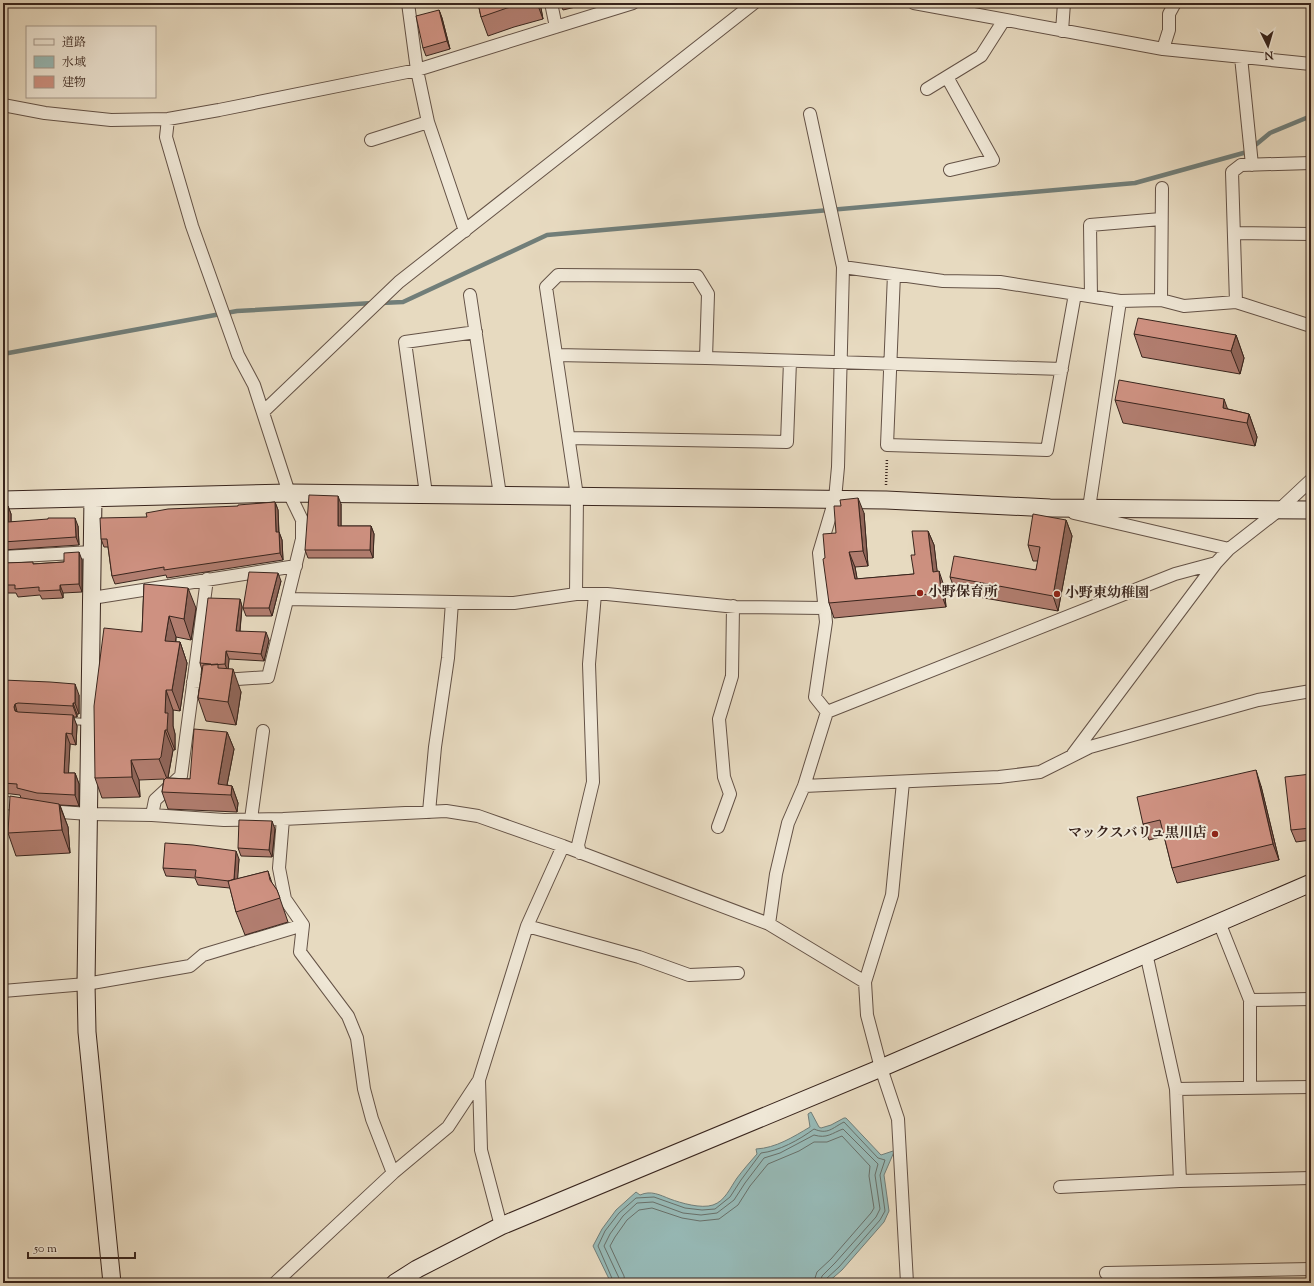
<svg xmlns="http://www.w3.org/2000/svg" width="1314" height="1286" font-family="'Sorts Mill Goudy','Noto Serif JP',serif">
	<rect width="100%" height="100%" fill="#e7dac0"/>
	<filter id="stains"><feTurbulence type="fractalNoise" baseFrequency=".005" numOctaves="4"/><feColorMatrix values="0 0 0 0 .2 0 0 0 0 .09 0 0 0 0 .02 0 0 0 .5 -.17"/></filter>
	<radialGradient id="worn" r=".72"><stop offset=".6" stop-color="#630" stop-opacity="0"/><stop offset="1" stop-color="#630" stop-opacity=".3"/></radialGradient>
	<path fill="#97bab7" stroke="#717e79" d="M811 1112 819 1127 821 1128 831 1125 844 1118H846L881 1155 893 1151 894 1152 884 1175 889 1211 884 1222 842 1270 827 1283H611L593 1246 602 1229 616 1210 636 1192 640 1195C651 1190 660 1195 670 1199 681 1203 701 1209 713 1205 725 1201 730 1188 737 1178 743 1170 750 1162 757 1154L756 1149C776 1148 793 1137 810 1127L808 1114Z"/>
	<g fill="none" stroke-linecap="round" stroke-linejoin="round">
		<path stroke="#68706a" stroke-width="1" d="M614 1283 598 1246 605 1231 619 1213 636 1198 654 1197 685 1208 702 1210 715 1209 730 1197 741 1180 761 1153C779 1151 799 1140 814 1129 828 1135 832 1128 844 1122L878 1158 885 1160 880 1175 885 1211 880 1220 839 1267 826 1279 825 1283
			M619 1283V1278L604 1246 610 1234 623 1216 637 1203 653 1202 683 1213 701 1215 717 1213 734 1200 745 1183 764 1158 780 1153 814 1135C827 1139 832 1133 843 1129L878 1164 875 1175 880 1209 876 1217 835 1263 822 1276 820 1283
			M625 1283 624 1276 610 1246 615 1237 627 1220 639 1210 652 1208 682 1218 700 1221 719 1219 738 1205 750 1186 768 1164 799 1151 814 1142H827L842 1136 870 1166 869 1176 874 1208 871 1213 831 1259 817 1272 815 1278 814 1283"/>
		<path stroke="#717e79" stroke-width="4.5" d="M381 303 403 302 547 235 1135 183 1247 152 1270 133 1311 116
			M3 354 237 311 373 303"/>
		<g stroke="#645246" stroke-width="8">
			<path id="lane" d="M68 721 89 722"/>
		</g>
		<g stroke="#645246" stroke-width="14">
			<path id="street" d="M408 3 417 70 428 122 465 231
				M551 3 556 27
				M914 3 1163 49 1311 64
				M1062 31 1064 3
				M1163 49 1169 30V14L1175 3
				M1241 57 1252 165
				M947 77 993 160 950 170
				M927 89 981 56 1004 20
				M3 105 45 113 111 120 168 119 219 110 417 70 633 3
				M810 114 843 267 838 467 835 499 819 553 826 622 815 697 827 712
				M168 119 166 137 192 226 238 355 254 385 289 493 302 520V539L268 677 193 682
				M371 140 428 122
				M1234 233 1311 234
				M843 267 943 281 1000 282 1120 301 1161 300 1184 306 1236 302 1311 326
				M894 274 887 445 1047 450 1075 294
				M470 295 500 495
				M1091 296 1090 225 1161 219
				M1161 300 1162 188
				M1236 302 1232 172 1241 165 1311 163
				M556 355 706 358 1062 369
				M263 412 399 282 754 3
				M569 438 787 442 790 361
				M426 494 405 342 476 332
				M1089 508 1120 301
				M1074 513 1229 549
				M3 557 92 552
				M576 594 577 496 546 287 558 275 697 276 708 294 706 358
				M92 598 296 566
				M287 599 514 603 576 594H607L736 607 824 608
				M1073 754 1216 563 1229 549 1279 510 1311 480
				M804 786 999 777 1040 772 1090 747 1258 700 1311 691
				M3 802 25 807
				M47 811 89 814 152 815 224 820 283 819 446 811 478 816 563 846 769 924 865 982 867 1015 881 1068 898 1119 907 1283
				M429 812 435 747 448 658 452 602
				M152 815 155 800 181 776 207 579
				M251 819 263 731
				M283 819 279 868 285 899 303 925 300 952 348 1016 357 1038 364 1089 372 1119 393 1173
				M718 827 730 794 724 777 719 719 732 676 733 606
				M580 853 578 845 593 782 589 664 595 594
				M1219 922 1250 1000 1311 999
				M769 924 776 874 788 823 804 786 827 712 1175 574 1216 563
				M527 926 639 957 689 975 738 973
				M1146 953 1176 1089 1180 1181
				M865 982 892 895 903 782
				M3 991 86 984 190 966 203 955 303 925
				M1250 1000V1088
				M479 1080 481 1150 501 1226
				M1176 1089 1311 1087
				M1060 1187 1180 1181 1311 1178
				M1106 1273 1311 1269
				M1106 1273 1120 1283
				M275 1283 393 1173 448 1127 479 1080 527 926 563 846"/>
		</g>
		<g stroke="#39251d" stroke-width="19">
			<path id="secondary" d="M93 498 86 984 87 1032 112 1283
				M3 500 289 493 886 500 1050 508 1311 510
				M395 1283 417 1269 501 1226 881 1068 1311 883"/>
		</g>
		<path stroke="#39251d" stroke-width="2.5" stroke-dasharray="1 2" stroke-linecap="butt" d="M886 485 887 458"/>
		<use href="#lane" stroke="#efe7d6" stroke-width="6"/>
		<use href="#street" stroke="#efe7d6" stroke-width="12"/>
		<use href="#secondary" stroke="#efe7d6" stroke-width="17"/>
	</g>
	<path fill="#b17d6f" stroke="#39251d" d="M478 3H540L543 19 514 27 488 36 481 17Z
		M560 3H584V5L563 10Z
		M439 10 442 18 450 49 426 56 423 48Z
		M1134 334 1236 335 1244 358 1240 374 1142 357Z
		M1115 400 1228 409 1249 414 1257 437 1255 446 1123 423Z
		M275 502 278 510 279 532 282 540 283 560 167 578 166 575 115 584 112 576 108 547H104L101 539 147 517Z
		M341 504V526H371L374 534 373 558H308L305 550Z
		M3 506H8L11 514V522L78 526 79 545 3 550Z
		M864 513 868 566 855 567 857 579 914 574 915 555 928 531 934 545 937 572 944 586 946 607 834 618 829 603 836 533Z
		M1066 520 1072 536 1058 611 956 593 950 577 1036 570 1038 561H1033L1028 545Z
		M82 560V592L63 593V598L42 599 40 595 18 597 16 593H3V563L33 564 64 562Z
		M281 581 272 616H246L243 608Z
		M144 584 196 608 191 640 176 637V642H180L187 663 180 711 173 710V726L175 734V750H173L168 778 190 779 227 732 234 749 227 785 232 786 238 803 237 812 168 809 162 792 164 779 139 780 140 797 102 798 95 778 142 632Z
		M240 599 242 607 240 631 269 640 264 661 229 659 228 669 241 692 236 725 206 721 198 698 202 670 200 663Z
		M3 680 79 695V714H77V717H73L77 726 76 745 70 744 68 773H75L79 784V806L60 805 68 827 70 853 16 856 8 833 21 798 20 795 3 793Z
		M1311 774V840L1296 842 1291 830Z
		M1261 786 1279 860 1177 883 1172 868 1164 836 1149 840 1143 824Z
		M275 829 272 857 241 856 238 848Z
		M239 859 237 879 268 871 272 883 277 890 288 922 245 935 236 912 230 888 198 885 195 878 166 876 163 868Z"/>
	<path fill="#90665a" stroke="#39251d" d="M537 3H540L543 19Z
		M439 10 442 18 450 49 447 41Z
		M1236 335 1244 358 1240 374 1231 351Z
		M1224 399 1232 421 1223 408Z
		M1249 414 1257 437 1255 446 1247 423Z
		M338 496 341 504V534L338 526Z
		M858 498 864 513 868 566 863 551Z
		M275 502 278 510 279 540 276 532Z
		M8 506 11 514V530L8 522Z
		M75 518 78 526 79 545 76 537Z
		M1066 520 1072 536 1058 611 1053 596Z
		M371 526 374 534 373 558 370 550Z
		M928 531 934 545 939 586 933 572Z
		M279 532 282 540 283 560 280 553Z
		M79 552 82 560V592L79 584Z
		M849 552 855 567 860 594 855 579Z
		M939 571 944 586 946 607 941 593Z
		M278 573 281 581 272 616 269 608Z
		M60 585 63 593V598L60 590Z
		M188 588 196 608 191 640 184 619Z
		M240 599 242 607 239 639 236 631Z
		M169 616 176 637 173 662 165 641Z
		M266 632 269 640 264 661 261 654Z
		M180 642 187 663 180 711 172 690Z
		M226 651 229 659 228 672 225 664Z
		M233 669 241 692 236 725 228 702Z
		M75 684 79 695V714L75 703Z
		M166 690 173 710V726L175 734V750L167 730 165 713Z
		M73 703 77 714V717L73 706Z
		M15 704 18 715V718L14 707Z
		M73 715 77 726 76 745 72 734Z
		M165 730 173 750 168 777 167 779 159 759Z
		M227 732 234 749 225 795 218 784Z
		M66 733 70 744 68 784 64 773Z
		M131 760 139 780 140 797 132 777Z
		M1256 770 1261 786 1279 860 1273 844Z
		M75 773 79 784V806L75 795Z
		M232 786 238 803 237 812 231 795Z
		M59 804 68 827 70 853 62 830Z
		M1309 814 1311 819V829V828Z
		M272 821 275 829 272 857 269 850Z
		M236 851 239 859 237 889 234 881Z"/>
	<path fill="#ce9181" stroke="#39251d" d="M478 3H529L507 8 481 17Z
		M439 10 447 41 423 48 416 16Z
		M1138 318 1236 335 1231 351 1134 334Z
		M1119 380 1224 399 1223 408 1249 414 1247 423 1115 400Z
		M309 495 338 496V526H371L370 550H305Z
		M858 498 863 551 849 552 855 579 914 574 911 555H915L912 531H928L933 572 939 571 941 593 829 603 823 559 825 558 823 534 836 533 834 506H841L840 500Z
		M275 502 276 532H279L280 553 164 570V567L112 576 107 539H101L100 518 147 517 146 513 168 509 238 506V505Z
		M3 506H8V522L48 519V518H75L76 537 3 542Z
		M1033 514 1066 520 1053 596 950 577 954 556 1036 570 1040 547 1028 545Z
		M79 552V584L60 585V590L39 591V587L15 589V585H3V563L33 562V564L64 562V553Z
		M249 572 278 573 269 608H243Z
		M144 584 188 588 184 619 169 616 165 641 180 642 172 690H166L165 713H168L167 730H165L161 757 159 759 131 760 132 777 95 778 94 706 104 628 142 632Z
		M208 598 240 599 236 631 266 632 261 654 226 651 225 664 211 665V664L200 663Z
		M218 664V668L233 669 228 702 198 698 203 665Z
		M3 680 50 682 75 684V703H73V706L18 703 15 704 14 707 15 711 18 712 73 715 72 734 66 733 64 773H75V795L37 793 17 788V784L3 783Z
		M194 729 227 732 218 784 232 786 231 795 162 792 164 780 166 778 190 779Z
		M1256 770 1273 844 1172 868 1160 820 1143 824 1137 797Z
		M1311 774V814H1309L1311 828 1291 830 1285 777Z
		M10 796 59 804 62 830 8 833Z
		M239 820 272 821 269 850 238 848Z
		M165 843 193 845 236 851 234 879 229 881 195 877 196 870 163 868Z
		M268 871 270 880 277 890 280 898 236 912 228 881Z"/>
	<g fill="#8f2418" stroke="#efe7d6" stroke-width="1.5">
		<circle cx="920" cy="593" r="4"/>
		<circle cx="1057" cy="594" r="4"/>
		<circle cx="1215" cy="834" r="4"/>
	</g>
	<g text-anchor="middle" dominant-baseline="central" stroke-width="4" stroke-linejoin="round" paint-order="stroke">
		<g font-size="14" font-weight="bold" fill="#39251d" stroke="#efe7d6" text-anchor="start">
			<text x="928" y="593">小野保育所</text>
			<text x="1065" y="594">小野東幼稚園</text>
			<text x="1207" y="834" text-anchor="end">マックスバリュ黒川店</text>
		</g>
	</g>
	<rect width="1314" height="1286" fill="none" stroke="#e7dac0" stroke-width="16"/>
	<rect x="4" y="4" width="1306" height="1278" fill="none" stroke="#39251d" stroke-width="2"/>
	<rect x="8" y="8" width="1298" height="1270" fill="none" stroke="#39251d"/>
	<rect x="26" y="26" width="130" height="72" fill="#efe7d6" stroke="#a6998c"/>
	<rect x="34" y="39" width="20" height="6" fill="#efe7d6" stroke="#a6998c"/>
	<text x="62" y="46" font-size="12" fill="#39251d">道路</text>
	<rect x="34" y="56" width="20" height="12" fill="#97bab7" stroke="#a6998c"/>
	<text x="62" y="66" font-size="12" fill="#39251d">水域</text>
	<rect x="34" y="76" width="20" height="12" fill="#ce9181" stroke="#a6998c"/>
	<text x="62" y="86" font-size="12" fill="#39251d">建物</text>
	<g transform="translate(1268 46) rotate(175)" stroke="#efe7d6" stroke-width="3" paint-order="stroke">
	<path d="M0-3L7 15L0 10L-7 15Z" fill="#39251d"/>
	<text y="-6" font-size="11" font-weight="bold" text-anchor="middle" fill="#39251d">N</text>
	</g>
	<path d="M28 1252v6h107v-6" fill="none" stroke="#39251d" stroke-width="2"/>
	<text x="34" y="1252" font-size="12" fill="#39251d" stroke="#efe7d6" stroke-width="3" paint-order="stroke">50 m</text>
	<rect width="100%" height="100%" filter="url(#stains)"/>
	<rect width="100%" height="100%" fill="url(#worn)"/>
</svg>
